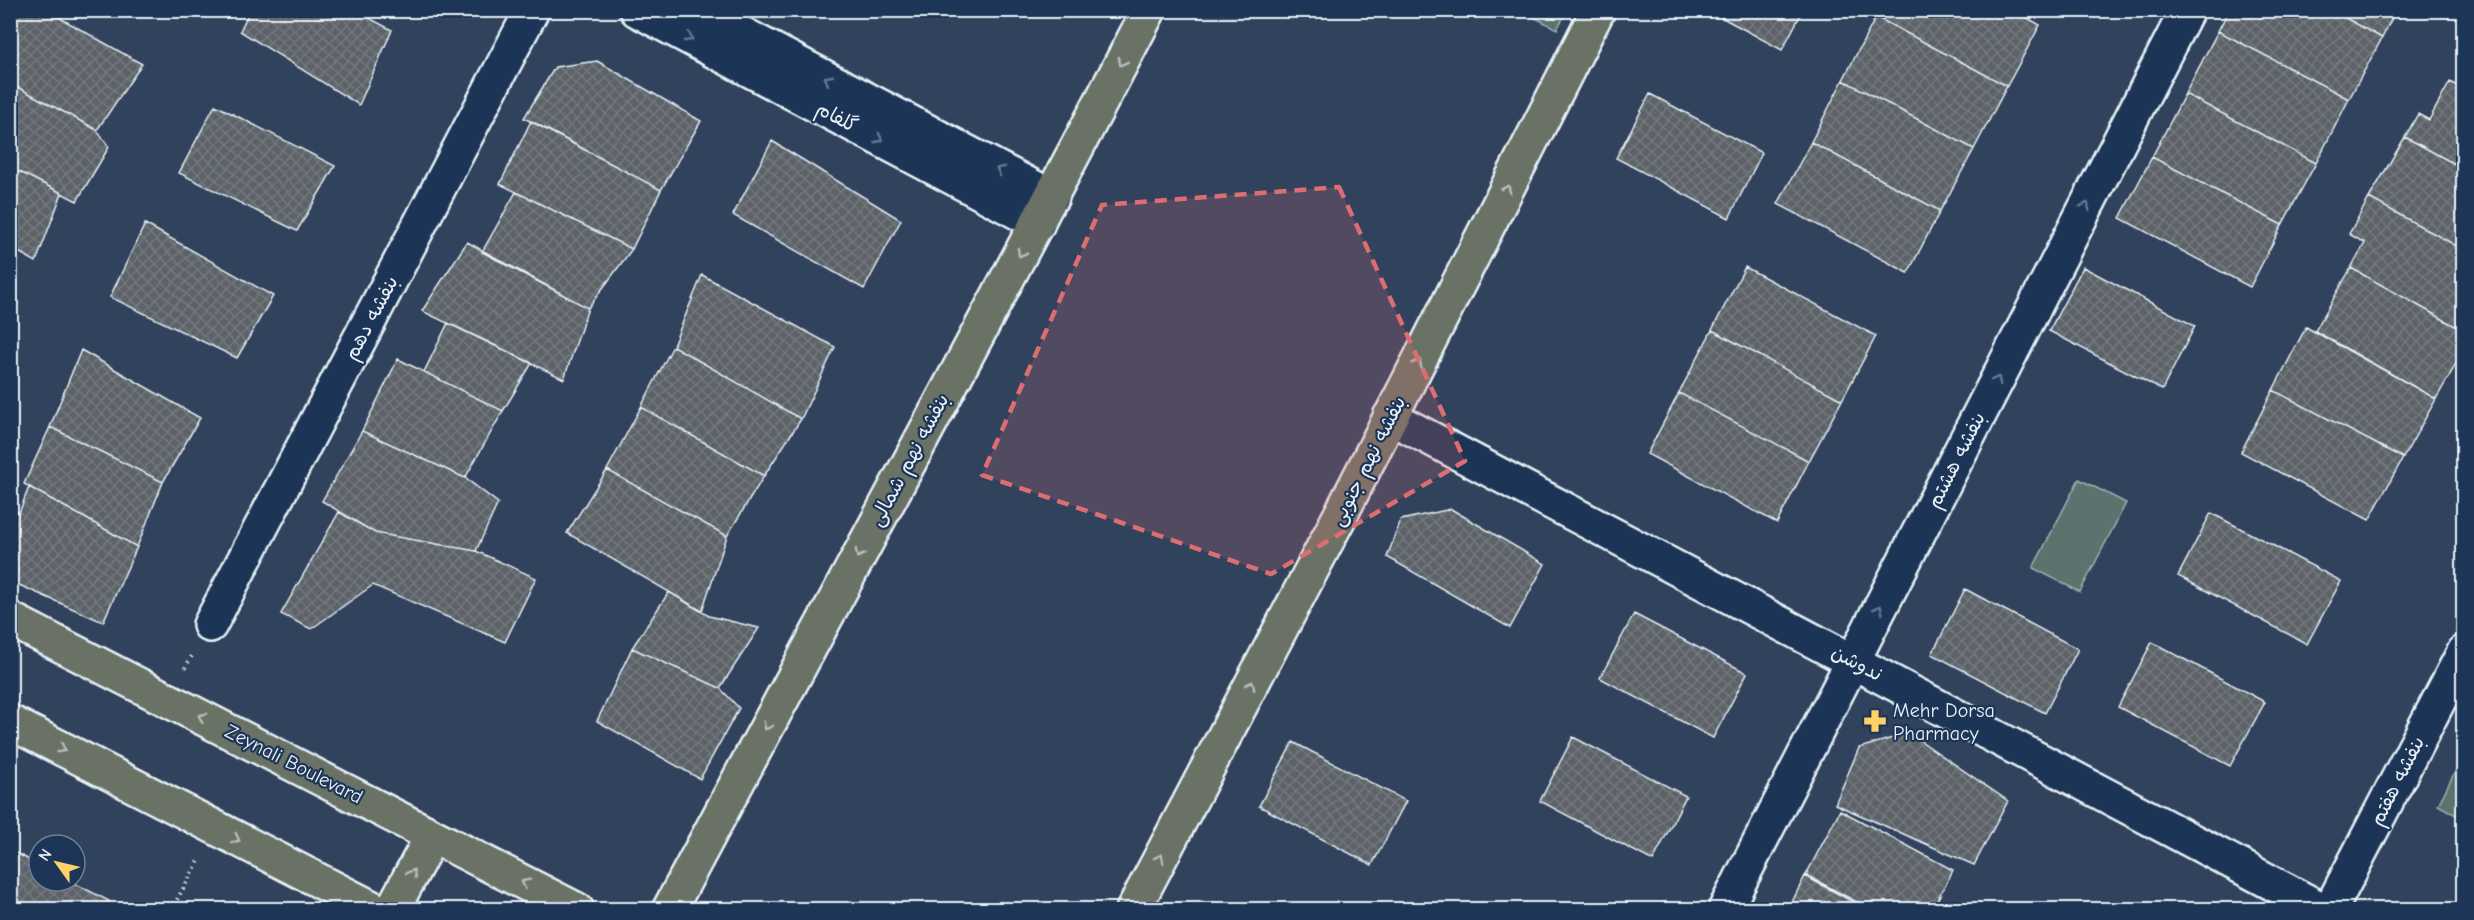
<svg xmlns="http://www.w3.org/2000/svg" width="2474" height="920" font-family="'Comic Neue','Playpen Sans Arabic',sans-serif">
	<defs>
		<pattern id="building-cross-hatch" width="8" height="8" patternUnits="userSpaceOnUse" patternTransform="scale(1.5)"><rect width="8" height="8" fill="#5c6268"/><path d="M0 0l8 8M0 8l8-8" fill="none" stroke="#73797e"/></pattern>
	</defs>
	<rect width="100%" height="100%" fill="#30425c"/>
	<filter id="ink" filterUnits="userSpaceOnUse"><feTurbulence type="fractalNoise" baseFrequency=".0167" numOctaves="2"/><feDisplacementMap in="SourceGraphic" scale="12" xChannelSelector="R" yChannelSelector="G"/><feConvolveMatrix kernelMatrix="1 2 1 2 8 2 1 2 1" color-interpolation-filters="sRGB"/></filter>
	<g filter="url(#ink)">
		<path fill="#5b726e" stroke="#a2b2b3" stroke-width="1.5" d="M1522 11 1567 10V11L1557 29Z
			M2079 479 2126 503 2080 592 2033 568Z
			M2463 756V819L2438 805Z"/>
		<path fill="url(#building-cross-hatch)" stroke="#e8f1f8" stroke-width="1.5" d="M10 10H46L142 64 97 130 10 83Z
			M250 10H354L392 30 359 105 240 31Z
			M1708 10H1803L1782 50Z
			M1880 10H2013L2040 25 2007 86 1876 17Z
			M2229 10H2331L2382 38 2349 99 2218 31Z
			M2331 10H2396L2382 38Z
			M1876 17 2007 86 1974 149 1843 80Z
			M2218 31 2349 99 2316 163 2185 94Z
			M597 61 701 121 661 190 524 118 555 67Z
			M1843 80 1974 149 1940 211 1811 142Z
			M2450 82 2464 90V169L2405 137 2418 114 2429 120Z
			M10 83 97 130 109 147 77 201 10 167Z
			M1650 94 1762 153 1729 218 1616 158Z
			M2185 94 2316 163 2282 225 2152 157Z
			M215 105 335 166 297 231 179 173Z
			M531 121 661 190 632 249 500 184Z
			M2405 137 2464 169V250L2369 198Z
			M772 141 901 220 864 289 733 215Z
			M1811 142 1940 211 1908 273 1778 204Z
			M2152 157 2282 225 2250 287 2120 218Z
			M10 167 62 193 36 262 10 247Z
			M516 192 632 249 588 308 482 252Z
			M2369 198 2464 250V331L2351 268 2365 243 2349 234Z
			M145 224 273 296 237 358 110 297Z
			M467 242 588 308 564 379 422 311Z
			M1745 267 1876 336 1842 400 1712 330Z
			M2083 267 2195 326 2162 390 2049 331Z
			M2351 268 2464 331V350L2436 399 2315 331Z
			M702 275 835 347 801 419 673 346Z
			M448 323 532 363 503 411 424 372Z
			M2306 327 2436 399 2403 458 2273 390Z
			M1712 330 1842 400 1809 461 1679 393Z
			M673 346 801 419 764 476 641 407Z
			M81 350 200 418 163 482 50 427Z
			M398 359 503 411 465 478 362 431Z
			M2273 390 2403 458 2369 520 2241 452Z
			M1679 393 1809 461 1777 523 1647 454Z
			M641 407 764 476 727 536 607 470Z
			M50 427 163 482 137 547 24 484Z
			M362 431 465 478 498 503 476 551 375 533 322 501Z
			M607 470 727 536 702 611 567 533Z
			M29 487 137 547 103 622 10 581V509L19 513Z
			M1451 509 1545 564 1510 628 1387 557 1401 520Z
			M339 512 375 533 476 551 536 578 505 642 373 585 311 629 281 614Z
			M2211 513 2341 581 2307 644 2178 576Z
			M1965 589 2078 649 2045 713 1932 654Z
			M669 592 709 616 759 628 720 688 632 648Z
			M1634 614 1747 673 1713 738 1600 678Z
			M2152 642 2265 702 2230 766 2118 707Z
			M632 648 720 688 739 708 700 779 597 721Z
			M1909 733 2008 801 1974 865 1835 804 1859 748Z
			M1573 737 1686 796 1653 861 1540 801Z
			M1293 742 1406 801 1372 865 1259 806Z
			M1840 810 1953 870 1932 910H1872L1806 875Z
			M10 850 39 865V881H70L109 901 104 910H10Z
			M1805 876 1868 910H1788Z"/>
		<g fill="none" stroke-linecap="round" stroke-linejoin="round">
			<g stroke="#e8f1f8" stroke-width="38">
				<path id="minor" d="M637 10 1038 223
					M697 10 1052 197
					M1390 417 2323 910
					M210 625 532 10
					M1725 910 2187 10
					M2330 910 2464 652"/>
			</g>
			<g stroke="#e8f1f8" stroke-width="38">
				<path id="major" d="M10 619 577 910
					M10 722 376 910
					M392 910 432 836
					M669 910C829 610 992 312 1149 10
					M1133 910 1341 514 1598 10"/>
			</g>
			<path stroke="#e8f1f8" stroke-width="4" stroke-dasharray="1.5 4.5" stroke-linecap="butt" d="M185 668 193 654
				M171 910 199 861"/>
			<use href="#minor" stroke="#1d3557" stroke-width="33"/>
			<use href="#major" stroke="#6a7165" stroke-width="33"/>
		</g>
		<defs><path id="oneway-chevron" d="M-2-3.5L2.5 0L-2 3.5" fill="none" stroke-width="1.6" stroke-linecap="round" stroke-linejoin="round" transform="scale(1.5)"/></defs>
		<g stroke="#64778f">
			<use href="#oneway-chevron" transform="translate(689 38) rotate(28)"/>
			<use href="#oneway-chevron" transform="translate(828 79) rotate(-152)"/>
			<use href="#oneway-chevron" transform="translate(879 139) rotate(28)"/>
			<use href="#oneway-chevron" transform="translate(1000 170) rotate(-152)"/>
			<use href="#oneway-chevron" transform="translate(2086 206) rotate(-63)"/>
			<use href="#oneway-chevron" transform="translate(1997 380) rotate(-63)"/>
			<use href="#oneway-chevron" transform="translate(1879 609) rotate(-63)"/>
		</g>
		<g stroke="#b6bebd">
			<use href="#oneway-chevron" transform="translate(1122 62) rotate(118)"/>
			<use href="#oneway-chevron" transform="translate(1507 189) rotate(-63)"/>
			<use href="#oneway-chevron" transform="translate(1021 253) rotate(119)"/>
			<use href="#oneway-chevron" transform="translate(1418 363) rotate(-63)"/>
			<use href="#oneway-chevron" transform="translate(859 554) rotate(118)"/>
			<use href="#oneway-chevron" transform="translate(1251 685) rotate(-62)"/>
			<use href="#oneway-chevron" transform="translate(202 717) rotate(-153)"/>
			<use href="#oneway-chevron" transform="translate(767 726) rotate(118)"/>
			<use href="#oneway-chevron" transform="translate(62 749) rotate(27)"/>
			<use href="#oneway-chevron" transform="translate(236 839) rotate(27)"/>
			<use href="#oneway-chevron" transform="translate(1160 858) rotate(-62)"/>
			<use href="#oneway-chevron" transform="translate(412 873) rotate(-62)"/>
			<use href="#oneway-chevron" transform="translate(525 883) rotate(-153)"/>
		</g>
	</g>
	<path fill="#dc6e71" fill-opacity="0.2" stroke="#dc6e71" stroke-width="4.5" stroke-dasharray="12 8" stroke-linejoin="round" d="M1339 187 1465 461 1271 574 982 475 1102 205Z"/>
	<defs>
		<g id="pharmacy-bare" transform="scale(1.8)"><path d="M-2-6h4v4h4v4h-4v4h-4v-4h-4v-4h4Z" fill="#ffd166" stroke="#1d3557" stroke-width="2.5" paint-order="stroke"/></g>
	</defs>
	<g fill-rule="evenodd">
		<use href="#pharmacy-bare" x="1875" y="721"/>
	</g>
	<g text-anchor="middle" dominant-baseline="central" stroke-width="4.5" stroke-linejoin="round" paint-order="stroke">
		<g font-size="20" fill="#e8f1f8" stroke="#1d3557">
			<text transform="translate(837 117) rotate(28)">گلفام</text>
			<text transform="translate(371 318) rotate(-62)">بنفشه دهم</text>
			<text transform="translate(909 460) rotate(-62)">بنفشه نهم شمالی</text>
			<text transform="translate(1956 460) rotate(-63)">بنفشه هشتم</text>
			<text transform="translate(1368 461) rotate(-63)">بنفشه نهم جنوبی</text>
			<text transform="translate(1857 663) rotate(28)">ندوشن</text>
			<text transform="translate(294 764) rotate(27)">Zeynali Boulevard</text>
			<text transform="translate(2397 781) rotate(-63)">بنفشه هفتم</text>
		</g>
		<g font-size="20" fill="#e8f1f8" stroke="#1d3557" text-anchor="start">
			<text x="1893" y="710">Mehr Dorsa<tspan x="1893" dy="23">Pharmacy</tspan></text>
		</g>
	</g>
	<rect width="2474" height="920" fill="none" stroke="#1d3557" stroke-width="36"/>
	<rect x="18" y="18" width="2438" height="884" fill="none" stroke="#e8f1f8" stroke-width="2" filter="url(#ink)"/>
	<g transform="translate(57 863) rotate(304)"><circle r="28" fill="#1d3557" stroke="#6e8097" stroke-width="1.5"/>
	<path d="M0-4.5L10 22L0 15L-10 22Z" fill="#ffd166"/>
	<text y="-9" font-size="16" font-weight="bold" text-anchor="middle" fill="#e8f1f8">N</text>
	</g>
</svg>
